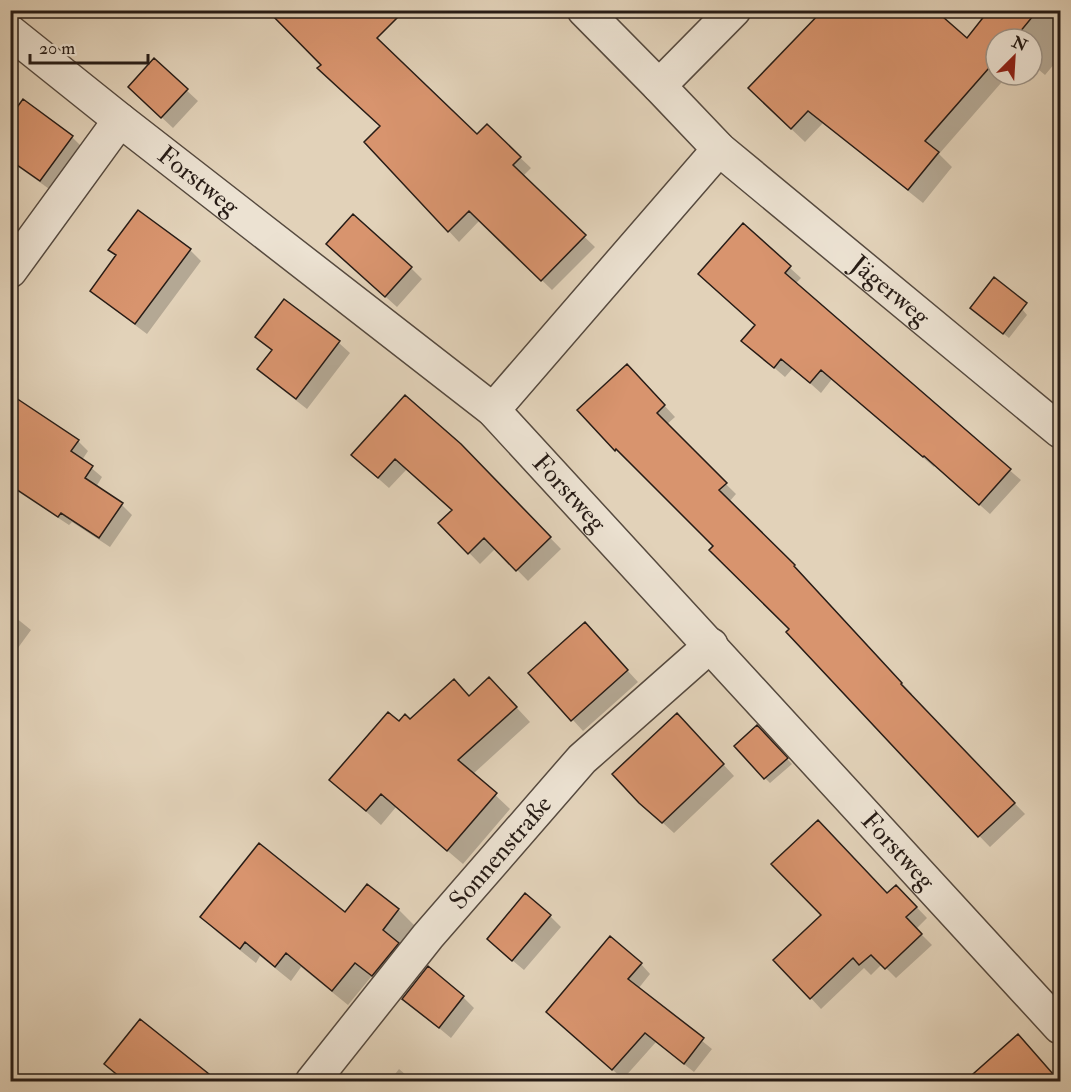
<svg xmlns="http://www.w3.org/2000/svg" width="1071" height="1092" font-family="'IM FELL Double Pica',serif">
	<rect width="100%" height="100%" fill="#e2d2b9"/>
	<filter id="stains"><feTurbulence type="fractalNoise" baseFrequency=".00333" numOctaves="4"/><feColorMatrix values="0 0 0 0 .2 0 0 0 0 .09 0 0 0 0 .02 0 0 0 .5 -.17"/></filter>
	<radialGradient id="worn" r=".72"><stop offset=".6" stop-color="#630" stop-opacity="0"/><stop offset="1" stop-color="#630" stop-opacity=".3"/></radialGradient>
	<path fill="#0003" d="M349 10 477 136 487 126 531 168 522 177 595 247 552 290 480 220 459 242 366 142 382 127Z
		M820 10H887L967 40 991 10H1060V57L1045 75 1032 64V39H996V75H1008L939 154 952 167 923 203 823 123 805 142 763 102 816 20 814 18Z
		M155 61 198 101 173 128 141 98Z
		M10 119 72 137 83 148 52 191 10 161Z
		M139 212 190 250 201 261 147 334 103 301 92 290 117 257 110 250Z
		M743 225 801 278 795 284 1021 480 990 514 935 465 934 467 832 379 821 393 793 368 785 377 743 341 756 326Z
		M339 255 411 268 422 279 397 307Z
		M284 301 339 343 350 353 307 409 270 380 259 369 273 351 257 336Z
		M1022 309 1027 315 1009 338 977 313Z
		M638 377 675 417 666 425 736 494 729 502 805 577 804 578 912 694 911 696 1025 814 990 847 901 755 792 629 715 546 628 459 627 461 616 450 579 410Z
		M405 397 460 445 561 549 528 581 496 548 480 564 440 523 454 511 407 469 389 488 364 466Z
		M10 407 78 441 88 451 82 460 102 477 96 487 122 505 132 515 110 547 72 522 69 525 14 489 10 494Z
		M10 613 31 630 15 652 18 655 10 667Z
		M595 635 638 682 583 731 530 673Z
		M504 694 530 722 473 774 510 809 463 864 396 807 381 825 331 780 399 723 410 721 470 697Z
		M688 726 734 776 674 833 640 802Z
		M757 727 792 764 770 783 765 778Z
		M368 886 399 910 414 925 398 945 413 959 388 990 371 977 348 1005 301 967 291 981 260 956 256 963 217 932 202 917 346 914Z
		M887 895 907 897 927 918 916 929 932 945 896 978 882 964 871 975 864 968 821 1009 776 960Z
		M550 916 561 927 524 970 500 950Z
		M641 964 650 974 638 989 712 1049 694 1072 656 1042 623 1079 558 1021Z
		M463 997 474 1008 451 1038 404 999Z
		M399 1069 414 1082H389Z"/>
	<path fill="#d8946e" stroke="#271c16" stroke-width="1.5" d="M267 10H405L377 38 477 134 487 124 521 157 513 165 586 235 541 281 469 211 448 232 364 142 380 126 317 68 321 65Z
		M823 10H935L967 38 989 10H1038L1014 39H996V60L925 141 939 152 908 190 808 111 791 129 748 88Z
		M154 58 188 89 161 118 128 87Z
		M23 99 73 136 40 181 10 160V117Z
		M138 210 191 249 135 324 90 291 116 255 108 250Z
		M353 214 412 267 385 297 326 244Z
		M743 223 791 266 785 273 1011 469 979 505 924 456 923 457 821 370 810 383 781 359 774 368 741 341 755 325 698 274Z
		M994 277 1027 303 1003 334 970 308Z
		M284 299 340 341 296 399 257 369 272 350 255 337Z
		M627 364 665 405 657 413 727 483 719 490 795 565 794 566 902 683 901 684 1015 803 978 837 786 632 789 629 709 550 713 546 616 449 615 451 577 410Z
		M10 394 79 440 71 451 93 466 85 478 123 503 99 538 61 513 58 517 10 485Z
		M405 395 461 444 551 537 516 571 484 538 468 554 438 523 452 510 395 459 378 478 351 455Z
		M585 622 628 670 571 721 528 673Z
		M489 677 517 707 458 760 497 793 447 851 381 794 366 811 329 780 388 712 399 721 405 714 410 719 454 679 469 696Z
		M677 713 724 764 662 823 639 803 612 774Z
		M757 725 788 758 764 779 734 746Z
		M818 820 887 893 896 885 917 907 906 917 922 934 885 969 871 955 859 965 853 958 810 999 773 960 821 915 771 864Z
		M259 843 345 912 367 884 399 909 383 930 399 943 372 976 355 963 332 991 286 953 275 967 245 942 240 949 200 917Z
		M525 893 551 915 512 961 487 939Z
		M610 936 642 963 628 979 704 1038 684 1064 645 1033 612 1070 546 1012Z
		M428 966 464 996 439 1028 402 999Z
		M140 1019 219 1082H126L104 1064Z
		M1018 1034 1060 1082H964Z"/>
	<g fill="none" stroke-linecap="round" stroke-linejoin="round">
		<g stroke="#564a3f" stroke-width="36">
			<g id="minor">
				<path id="s1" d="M584 10 659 86 719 149 1060 431"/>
				<path id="s2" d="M10 32 120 120 493 410 1060 1027"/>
				<path d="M659 86 734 10"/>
				<path d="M10 271 120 120"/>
				<path d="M493 410 719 149"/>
				<path id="s3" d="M312 1082 428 936 582 759 711 645"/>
			</g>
		</g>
		<use href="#minor" stroke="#ece2d2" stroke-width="33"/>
	</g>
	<g text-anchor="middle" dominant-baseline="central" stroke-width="4.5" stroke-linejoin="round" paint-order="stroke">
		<g font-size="26" fill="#271c16" stroke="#ece2d2">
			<text stroke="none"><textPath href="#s2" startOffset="240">Forstweg</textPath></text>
			<text stroke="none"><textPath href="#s1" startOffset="416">Jägerweg</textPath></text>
			<text stroke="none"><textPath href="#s2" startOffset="726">Forstweg</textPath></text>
			<text stroke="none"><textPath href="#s2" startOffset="1212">Forstweg</textPath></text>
			<text stroke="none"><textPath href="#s3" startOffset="297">Sonnenstraße</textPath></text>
		</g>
	</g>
	<rect width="1071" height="1092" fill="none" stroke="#e2d2b9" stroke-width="36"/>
	<rect x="12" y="12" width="1047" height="1068" fill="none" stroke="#271c16" stroke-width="3"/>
	<rect x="18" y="18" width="1035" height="1056" fill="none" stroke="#271c16" stroke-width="1.5"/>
	<g transform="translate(1014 57) rotate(24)"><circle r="28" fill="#ece2d2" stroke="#9d9387" stroke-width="1.5"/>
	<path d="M0-4.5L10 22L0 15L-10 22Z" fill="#8f2418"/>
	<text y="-9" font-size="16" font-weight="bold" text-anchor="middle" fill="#271c16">N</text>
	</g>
	<path d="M30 54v9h118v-9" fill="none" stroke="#271c16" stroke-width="3"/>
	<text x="39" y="54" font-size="18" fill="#271c16" stroke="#ece2d2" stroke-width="4.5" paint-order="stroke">20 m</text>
	<rect width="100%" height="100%" filter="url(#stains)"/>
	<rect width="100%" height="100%" fill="url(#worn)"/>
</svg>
